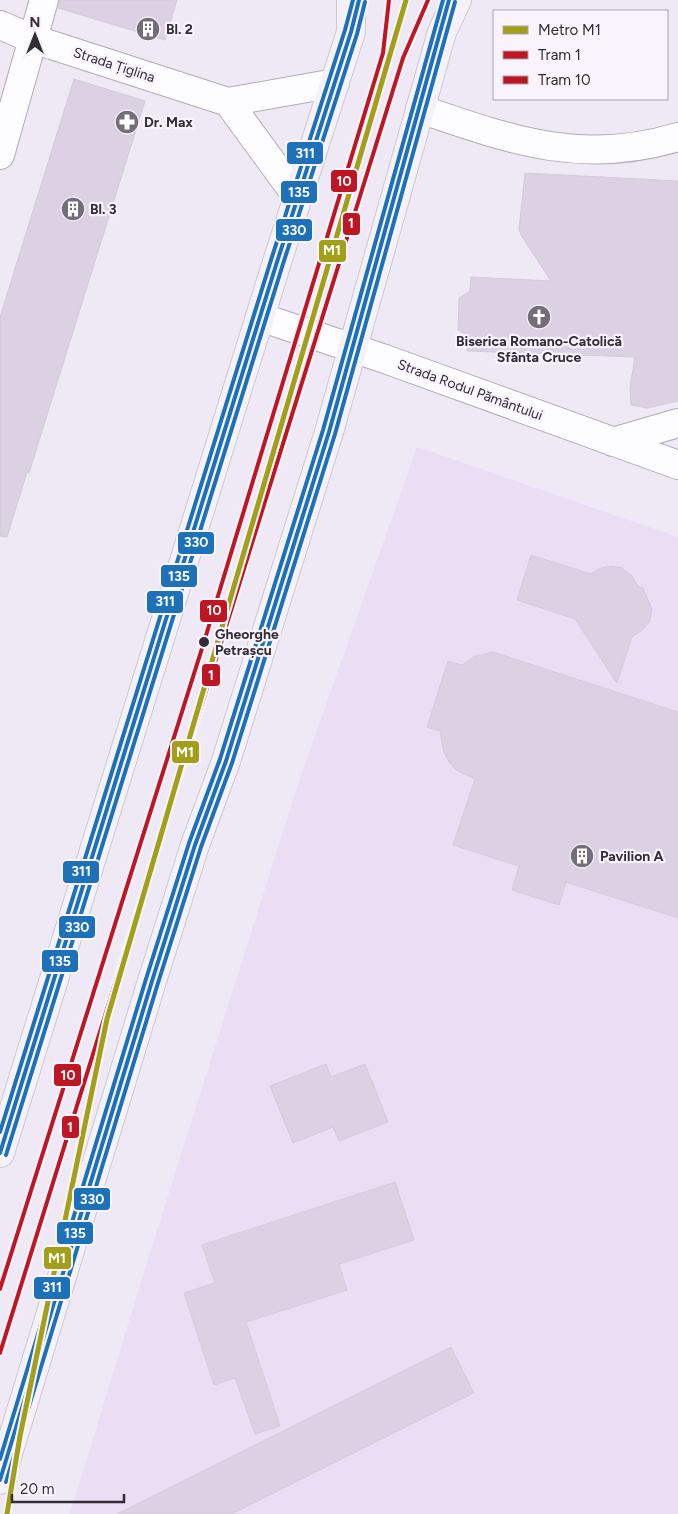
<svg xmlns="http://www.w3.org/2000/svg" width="678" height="1514" font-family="Figtree,sans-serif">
	<rect width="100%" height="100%" fill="#efe8f5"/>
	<path fill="#eadef4" d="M417 447 678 537V1514H70L148 1259 298 784Z"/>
	<path fill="#dbd1e3" stroke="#d2ccd7" d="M59 0H177L165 40 58 8Z
		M74 79 145 101 29 473 27 472 7 537 0 536V317Z
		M525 173 678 181V401L647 408 631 405 630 388 635 357 467 351 468 336 458 330 459 298 470 291 471 277 551 281 521 235 519 229Z
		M531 555 591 574 601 568 611 566 622 568 632 576 638 587 643 588 652 609 650 621 642 630 632 637 617 683 575 619 517 600Z
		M493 652 678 712V918L566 882 559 905 512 890 519 866 453 845 475 779 456 770 449 762 444 752 440 731 427 727 448 661 462 665 475 656Z
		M326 1064 331 1077 365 1064 388 1122 339 1141 333 1127 293 1143 270 1086Z
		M395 1182 414 1240 339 1264 347 1290 246 1322 280 1426 255 1434 235 1378 214 1385 184 1293 215 1283 202 1245Z
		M451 1347 474 1393 232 1514H117Z"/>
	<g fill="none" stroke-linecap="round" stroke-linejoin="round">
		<g stroke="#b1acb6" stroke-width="30">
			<path id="street" d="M0 25 33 39 228 102 335 83
				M228 102 298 198
				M420 109C511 140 582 166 678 137
				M0 155 44 0
				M260 317 385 359 678 465
				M613 442 678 423"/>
		</g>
		<g stroke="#ccc9cf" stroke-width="30">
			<path id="primary" d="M0 1153 277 262 351 32V0
				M0 1480 152 981 195 845 226 761 329 432 442 32 457 0"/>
		</g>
		<use href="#street" stroke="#fdfcfe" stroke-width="28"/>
		<use href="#primary" stroke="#f5f1f8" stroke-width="28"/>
		<g stroke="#f8f3fd" stroke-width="8">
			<path id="bus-1" d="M0 1153 277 262 351 32 359 0
				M0 1480 152 981 195 845 226 761 329 432 449 0"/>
		</g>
		<g stroke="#f8f3fd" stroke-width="8">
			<path id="bus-2" d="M6 1155 283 264 357 34 365 2
				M6 1482 158 983 201 847 232 763 335 434 455 2"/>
		</g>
		<g stroke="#f8f3fd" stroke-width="8">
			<path id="bus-3" d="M0 1132 271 260 345 30 353 0
				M0 1459 146 979 189 843 220 759 323 430 443 0"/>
		</g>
		<use href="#bus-1" stroke="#1d71b8" stroke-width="4"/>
		<use href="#bus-2" stroke="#1d71b8" stroke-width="4"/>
		<use href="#bus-3" stroke="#1d71b8" stroke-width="4"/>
		<g stroke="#f8f3fd" stroke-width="8">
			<path id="tram-1" d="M0 1353 403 58 428 0"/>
		</g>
		<g stroke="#f8f3fd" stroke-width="8">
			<path id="tram-2" d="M0 1289 204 642 383 53 389 0"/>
		</g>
		<use href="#tram-1" stroke="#be1622" stroke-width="4"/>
		<use href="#tram-2" stroke="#be1622" stroke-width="4"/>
		<g stroke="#f8f3fd" stroke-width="9">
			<path id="metro-1" d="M7 1514 20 1436 107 1019 406 0"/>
		</g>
		<use href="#metro-1" stroke="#a2a018" stroke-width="5"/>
	</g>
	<defs>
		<g id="building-disc" transform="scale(1.25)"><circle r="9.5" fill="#746e78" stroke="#f8f3fd"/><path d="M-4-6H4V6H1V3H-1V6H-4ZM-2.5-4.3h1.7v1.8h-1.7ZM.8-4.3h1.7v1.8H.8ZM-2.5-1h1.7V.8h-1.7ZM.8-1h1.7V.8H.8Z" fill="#fff"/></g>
		<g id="pharmacy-disc" transform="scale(1.25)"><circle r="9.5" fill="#746e78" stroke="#f8f3fd"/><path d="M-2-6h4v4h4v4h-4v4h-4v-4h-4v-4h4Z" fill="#fff"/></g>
		<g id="church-disc" transform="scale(1.25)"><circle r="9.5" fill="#746e78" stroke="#f8f3fd"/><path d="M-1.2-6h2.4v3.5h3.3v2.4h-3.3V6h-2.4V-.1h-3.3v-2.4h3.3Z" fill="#fff"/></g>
	</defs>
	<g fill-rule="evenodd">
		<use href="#building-disc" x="148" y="29"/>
		<use href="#pharmacy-disc" x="127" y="122"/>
		<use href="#building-disc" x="73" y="209"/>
		<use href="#church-disc" x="539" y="317"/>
		<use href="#building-disc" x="582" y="856"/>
	</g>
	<circle fill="#312c35" stroke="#f8f3fd" stroke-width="2" cx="204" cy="642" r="6"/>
	<g text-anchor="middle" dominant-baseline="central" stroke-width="4.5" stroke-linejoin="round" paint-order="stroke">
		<g font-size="14" font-weight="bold" fill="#312c35" stroke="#f8f3fd" text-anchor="start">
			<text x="166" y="29">Bl. 2</text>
			<text x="144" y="122">Dr. Max</text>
			<text x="90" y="209">Bl. 3</text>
			<text x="539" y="341" text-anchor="middle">Biserica Romano-Catolică<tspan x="539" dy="16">Sfânta Cruce</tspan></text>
			<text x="600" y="856">Pavilion A</text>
		</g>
		<g font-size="14" fill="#312c35" stroke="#f8f3fd">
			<text transform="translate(114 65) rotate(18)">Strada Țiglina</text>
			<text transform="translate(470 390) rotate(20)">Strada Rodul Pământului</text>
		</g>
		<g font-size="14" font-weight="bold" fill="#312c35" stroke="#f8f3fd" text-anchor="start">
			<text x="215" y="634">Gheorghe<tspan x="215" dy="16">Petrașcu</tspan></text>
		</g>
	</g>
	<g stroke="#f8f3fd" stroke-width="2">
		<rect x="286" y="141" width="38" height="24" rx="5" fill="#1d71b8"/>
		<rect x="330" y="169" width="28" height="24" rx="5" fill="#be1622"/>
		<rect x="280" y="180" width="38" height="24" rx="5" fill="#1d71b8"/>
		<rect x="342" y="212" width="19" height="24" rx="5" fill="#be1622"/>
		<rect x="275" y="218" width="38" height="24" rx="5" fill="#1d71b8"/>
		<rect x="318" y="239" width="29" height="24" rx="5" fill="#a2a018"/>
		<rect x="177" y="531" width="38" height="24" rx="5" fill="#1d71b8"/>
		<rect x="160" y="564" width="38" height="24" rx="5" fill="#1d71b8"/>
		<rect x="146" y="590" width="38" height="24" rx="5" fill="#1d71b8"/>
		<rect x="199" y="599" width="29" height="24" rx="5" fill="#be1622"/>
		<rect x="201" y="663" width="20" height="24" rx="5" fill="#be1622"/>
		<rect x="171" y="740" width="29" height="24" rx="5" fill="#a2a018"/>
		<rect x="62" y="860" width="38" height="24" rx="5" fill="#1d71b8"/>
		<rect x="58" y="915" width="38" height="24" rx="5" fill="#1d71b8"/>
		<rect x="41" y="949" width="38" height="24" rx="5" fill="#1d71b8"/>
		<rect x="53" y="1063" width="29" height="24" rx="5" fill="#be1622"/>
		<rect x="61" y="1115" width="19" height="24" rx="5" fill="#be1622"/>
		<rect x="73" y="1187" width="38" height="24" rx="5" fill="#1d71b8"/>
		<rect x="56" y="1221" width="38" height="24" rx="5" fill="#1d71b8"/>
		<rect x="43" y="1246" width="29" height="24" rx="5" fill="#a2a018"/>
		<rect x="33" y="1276" width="38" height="24" rx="5" fill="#1d71b8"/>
	</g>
	<g font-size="14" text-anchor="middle" font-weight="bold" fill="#fff">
		<text x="305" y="158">311</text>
		<text x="344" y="186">10</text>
		<text x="299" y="197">135</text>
		<text x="351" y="228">1</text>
		<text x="294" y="235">330</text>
		<text x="332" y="255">M1</text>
		<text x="196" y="547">330</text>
		<text x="179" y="581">135</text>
		<text x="165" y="606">311</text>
		<text x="214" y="615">10</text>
		<text x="211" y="680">1</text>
		<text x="185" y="757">M1</text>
		<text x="81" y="876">311</text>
		<text x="77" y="932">330</text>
		<text x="60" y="966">135</text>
		<text x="68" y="1080">10</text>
		<text x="70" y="1132">1</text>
		<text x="92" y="1204">330</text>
		<text x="75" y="1238">135</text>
		<text x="57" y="1263">M1</text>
		<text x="52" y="1292">311</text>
	</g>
	<rect x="493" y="10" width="175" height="90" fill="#f8f3fd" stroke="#a8a3ad"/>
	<rect x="503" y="26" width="25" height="8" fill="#a2a018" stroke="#a8a3ad"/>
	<text x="538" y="35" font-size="15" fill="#312c35">Metro M1</text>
	<rect x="503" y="51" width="25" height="8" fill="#be1622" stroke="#a8a3ad"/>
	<text x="538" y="60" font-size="15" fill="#312c35">Tram 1</text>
	<rect x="503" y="76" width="25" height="8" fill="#be1622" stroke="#a8a3ad"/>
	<text x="538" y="85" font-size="15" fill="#312c35">Tram 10</text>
	<g transform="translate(35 35)" stroke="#f8f3fd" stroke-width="4" paint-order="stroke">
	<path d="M0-4L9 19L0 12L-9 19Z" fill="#312c35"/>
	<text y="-8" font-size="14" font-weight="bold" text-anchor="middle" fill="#312c35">N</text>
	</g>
	<path d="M12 1494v8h112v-8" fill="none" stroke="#312c35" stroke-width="2.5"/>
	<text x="20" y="1494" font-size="15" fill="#312c35" stroke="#f8f3fd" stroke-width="4" paint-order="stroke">20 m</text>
</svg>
